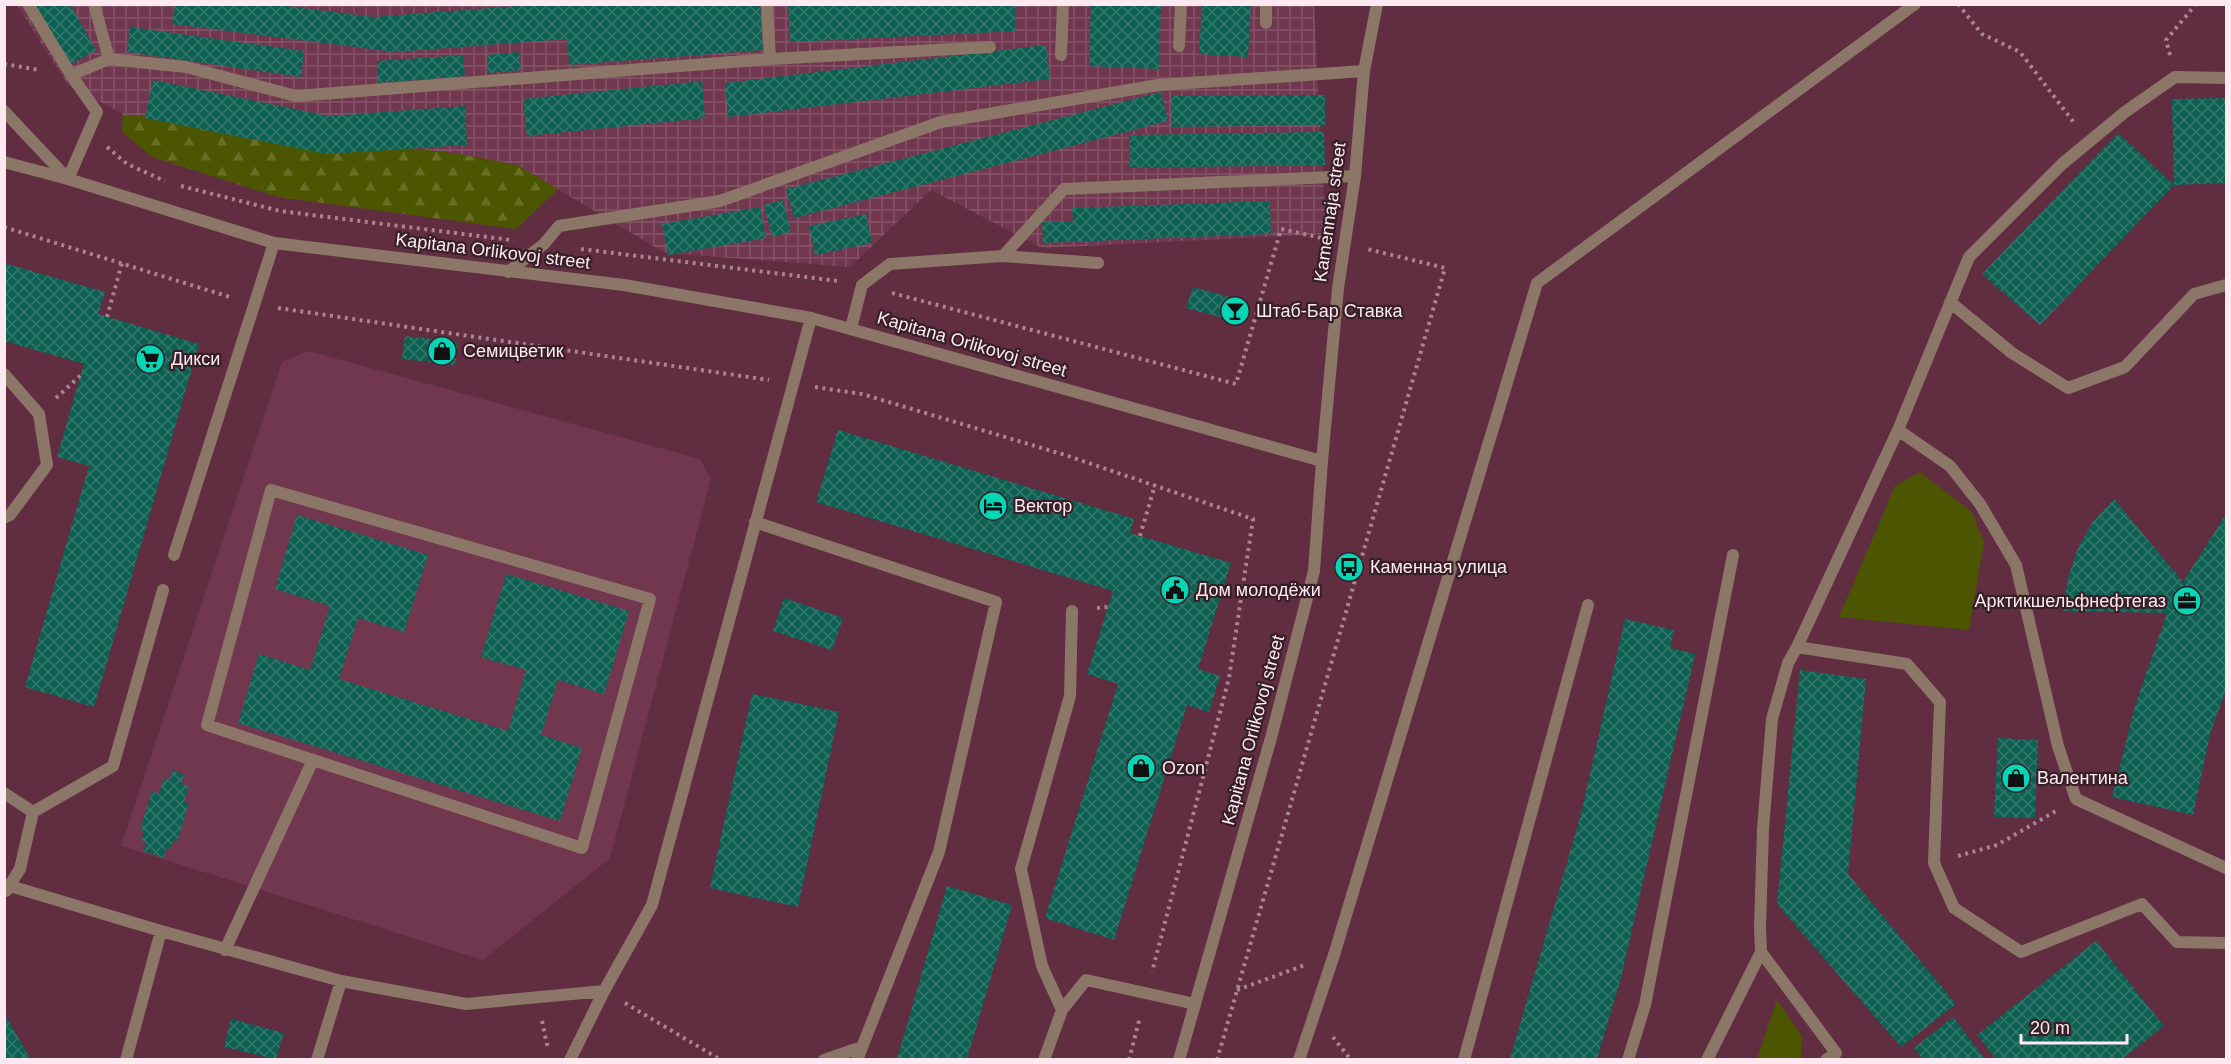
<svg xmlns="http://www.w3.org/2000/svg" width="2231" height="1064" font-family="Arial,sans-serif">
	<defs>
		<pattern id="industrial-grid" width="8" height="8" patternUnits="userSpaceOnUse" patternTransform="scale(1.5)"><rect width="8" height="8" fill="#71374e"/><path d="M0 4h8M4 0v8" fill="none" stroke="#865468"/></pattern>
		<pattern id="forest-firs" width="22" height="20" patternUnits="userSpaceOnUse" patternTransform="scale(1.5)"><rect width="22" height="20" fill="#4c5601"/><path d="M5 1l3.5 6h-7zM16 11l3.5 6h-7z" fill="#676e26"/></pattern>
		<pattern id="building-cross-hatch" width="8" height="8" patternUnits="userSpaceOnUse" patternTransform="scale(1.5)"><rect width="8" height="8" fill="#0d6052"/><path d="M0 0l8 8M0 8l8-8" fill="none" stroke="#31776b"/></pattern>
	</defs>
	<rect width="100%" height="100%" fill="#602d41"/>
	<path fill="#71374e" d="M309 351 700 459 711 479 610 858 483 960 121 846 282 362Z"/>
	<path fill="url(#industrial-grid)" d="M17 5H1314L1326 234 1042 248 931 190 850 267 665 253 517 165 459 154 123 114 68 85Z"/>
	<path fill="url(#forest-firs)" d="M123 114 459 154 517 165 558 189 516 229 278 197 152 157 122 132Z"/>
	<path fill="#4c5601" d="M1920 472 1972 512 1984 543 1969 630 1839 617 1895 486Z
		M1777 1000 1802 1036 1801 1059H1757Z"/>
	<path fill="url(#building-cross-hatch)" d="M35 4H70L96 50 70 65Z
		M175 4H271L373 17 543 4H760L763 50 569 65 567 39 395 52 172 24Z
		M788 4H1015L1016 31 790 42Z
		M1091 4H1161L1159 69 1089 66Z
		M1202 4H1251L1248 57 1199 54Z
		M130 27 304 51 301 77 127 52Z
		M1046 45 1050 79 728 117 725 83Z
		M519 52 521 70 488 73 487 55Z
		M463 55 465 76 378 83 377 61Z
		M153 80 329 116 465 106 467 145 327 154 145 118Z
		M702 81 705 118 527 136 523 99Z
		M1161 92 1168 121 794 218 786 189Z
		M1325 95V125L1171 127V96Z
		M2226 98V183L2174 185 2172 99Z
		M1324 132 1325 165 1130 168 1129 135Z
		M2118 133 2174 185 2040 325 1982 274Z
		M783 200 791 232 772 237 764 205Z
		M1270 201 1271 234 1043 243 1042 222 1073 221 1072 208Z
		M760 207 766 238 668 255 662 224Z
		M866 214 872 243 815 255 809 226Z
		M4 263 105 292 98 314 199 344 94 707 25 687 89 466 57 457 84 364 4 341Z
		M1193 287 1244 301 1238 322 1186 308Z
		M405 336 458 342 455 365 402 359Z
		M838 430 1134 519 1130 533 1231 563 1198 669 1220 676 1209 712 1187 705 1114 940 1045 918 1118 684 1087 674 1113 591 816 502Z
		M2114 499 2183 582 2226 514V690L2210 734 2193 815 2112 797 2135 706 2167 613 2063 611 2068 578 2078 548 2092 523Z
		M297 515 428 555 404 632 358 618 339 679 508 731 526 670 481 657 506 574 629 611 604 694 558 680 541 735 582 748 560 821 238 723 259 654 310 670 330 606 275 589Z
		M784 598 843 618 832 650 773 631Z
		M1625 619 1674 630 1670 648 1695 654 1621 978 1597 1059H1510L1581 814Z
		M1800 670 1866 679 1848 874 1956 1004 1901 1047 1777 904Z
		M752 694 839 712 798 907 710 888Z
		M1998 738 2038 740 2035 818 1994 817Z
		M172 770 184 774 181 784 189 786 184 802 189 803 177 842 173 840 170 850 166 848 164 858 143 851 146 842 141 840 144 831 140 830 152 791 159 794 164 778 169 780Z
		M947 886 1012 905 967 1059H897Z
		M2096 941 2164 1026 2122 1059H1996L1977 1035Z
		M4 1013 31 1059H4Z
		M1953 1017 1985 1059H1923L1914 1048Z
		M231 1019 284 1033 276 1059 224 1047Z"/>
	<g fill="none" stroke-linecap="round" stroke-linejoin="round">
		<path stroke="#a98592" stroke-width="4" stroke-dasharray="3 4.5" stroke-linecap="butt" d="M1958 4 1982 34 2020 52 2075 124
			M2170 55 2166 40 2196 4
			M4 64 39 70
			M107 147 127 164 165 181
			M181 186 280 211 511 240
			M4 227 233 298
			M581 249 838 281
			M892 293 1236 384 1281 229 1322 238
			M278 308 769 380
			M107 317 122 263
			M815 387 862 394 1065 455 1253 519 1229 678 1152 972
			M56 398 82 374
			M1140 536 1155 485
			M1097 608 1108 607
			M1958 856 1997 845 2056 811
			M1237 990 1305 965
			M625 1003 721 1060
			M542 1021 548 1049
			M1333 1037 1351 1060
			M1129 1060 1140 1017
			M1217 1060 1445 268 1367 249"/>
		<path stroke="#8c7667" stroke-width="12" d="M28 4 71 75
			M767 4 770 59
			M1266 23V4
			M1179 46 1181 4
			M1061 55 1063 4
			M109 59 186 67 296 96 770 59 990 47
			M2226 78 2175 77 2125 112 2062 164 1969 257 1898 430 1950 466 1980 504 2016 565 2058 746 2076 799 2226 868
			M4 111 68 179 97 112 71 75 109 59 94 4
			M1003 256 1098 263
			M508 272 544 244 559 226 720 201 941 122 1158 85 1364 71
			M1950 302 2012 353 2068 388 2125 367 2194 294 2226 285
			M851 328 862 285 890 264 1003 256 1064 189 1355 176
			M4 374 39 414 47 465 10 515 4 518
			M755 522 996 602 939 852 857 1060
			M174 555 274 243
			M1797 647 1898 430
			M4 793 33 812 20 869 6 891
			M33 812 113 766 163 590
			M10 886 161 931
			M225 950 313 760 582 848 650 599 271 490 207 725 313 760
			M1761 952 1836 1053 1826 1060
			M1062 1010 1042 966 1021 869 1070 696 1072 611
			M126 1060 161 931 341 981 466 1004 604 991 652 905 811 318
			M317 1060 341 981
			M570 1060 604 991
			M824 1060 862 1047
			M1044 1060 1062 1010 1086 980 1195 1004
			M1299 1060 1334 955 1537 283 1915 4
			M1464 1060 1588 605
			M1628 1060 1645 1005 1733 555
			M1707 1060 1761 952 1760 927 1763 829 1772 719 1788 663 1797 647 1907 664 1940 702 1934 863 1954 908 2021 952 2142 904 2177 942 2226 943"/>
		<path stroke="#8c7667" stroke-width="12" d="M4 162 68 179 274 243 624 285 811 318 1322 461 1314 571 1271 738 1179 1060
			M1322 461 1338 288 1355 176 1364 71 1377 4"/>
	</g>
	<defs>
		<g id="bar-disc" transform="scale(1.5)"><circle r="9.5" fill="#06d5b6" stroke="#361f27"/><path d="M-6-5H6L.8 .8V4.5H3.5V6h-7V4.5H-.8V.8Z" fill="#111"/></g>
		<g id="shop-disc" transform="scale(1.5)"><circle r="9.5" fill="#06d5b6" stroke="#361f27"/><path d="M-5-2.5h2.3a2.7 3.5 0 0 1 5.4 0H5L5.5 6h-11ZM-1.5-2.5h3a1.5 2.3 0 0 0-3 0Z" fill="#111"/></g>
		<g id="supermarket-disc" transform="scale(1.5)"><circle r="9.5" fill="#06d5b6" stroke="#361f27"/><path d="M-6-5.5h2.5l.6 2H6L4.5 2H-2.5L-4.4-4H-6ZM-1.5 3.2a1.3 1.3 0 1 0 .1 0ZM3 3.2a1.3 1.3 0 1 0 .1 0Z" fill="#111"/></g>
		<g id="hotel-disc" transform="scale(1.5)"><circle r="9.5" fill="#06d5b6" stroke="#361f27"/><path d="M-6-4.5h1.5V1H6V5H4.5V3h-9V5H-6ZM-4 0a1.8 1.8 0 1 1 3.6 0ZM.5 0V-2.5h3Q6-2.5 6 0Z" fill="#111"/></g>
		<g id="bus-disc" transform="scale(1.5)"><circle r="9.5" fill="#06d5b6" stroke="#361f27"/><path d="M-5-6H5V4H4V6H2V4H-2V6H-4V4H-5ZM-3.5-4V0h7V-4ZM-3.5 1.2v1.5H-2V1.2ZM2 1.2v1.5H3.5V1.2Z" fill="#111"/></g>
		<g id="civic-disc" transform="scale(1.5)"><circle r="9.5" fill="#06d5b6" stroke="#361f27"/><path d="M-.6-6.5H3V-4.5H.6V-3L4-1V1h2V6H-6V1h2V-1L-.6-3ZM-1.2 2.5V6h2.4V2.5Z" fill="#111"/></g>
		<g id="office-disc" transform="scale(1.5)"><circle r="9.5" fill="#06d5b6" stroke="#361f27"/><path d="M-6-3h4V-5.5h4V-3h4V5H-6ZM-1-4.5V-3h2v-1.5ZM-6 0V1H6V0Z" fill="#111"/></g>
	</defs>
	<g fill-rule="evenodd">
		<use href="#bar-disc" x="1235" y="311"/>
		<use href="#shop-disc" x="442" y="351"/>
		<use href="#supermarket-disc" x="150" y="359"/>
		<use href="#hotel-disc" x="993" y="506"/>
		<use href="#bus-disc" x="1349" y="567"/>
		<use href="#civic-disc" x="1175" y="590"/>
		<use href="#office-disc" x="2187" y="601"/>
		<use href="#shop-disc" x="1141" y="768"/>
		<use href="#shop-disc" x="2016" y="778"/>
	</g>
	<g text-anchor="middle" dominant-baseline="central" stroke-width="4.5" stroke-linejoin="round" paint-order="stroke">
		<g font-size="18" fill="#fde9ef" stroke="#361f27">
			<text transform="translate(1330 212) rotate(-82)">Kamennaja street</text>
			<text transform="translate(493 251) rotate(7)">Kapitana Orlikovoj street</text>
			<text transform="translate(972 344) rotate(16)">Kapitana Orlikovoj street</text>
			<text transform="translate(1253 730) rotate(-75)">Kapitana Orlikovoj street</text>
		</g>
		<g font-size="18" fill="#fde9ef" stroke="#361f27" text-anchor="start">
			<text x="1256" y="311">Штаб-Бар Ставка</text>
			<text x="463" y="351">Семицветик</text>
			<text x="171" y="359">Дикси</text>
			<text x="1014" y="506">Вектор</text>
			<text x="1370" y="567">Каменная улица</text>
			<text x="1196" y="590">Дом молодёжи</text>
			<text x="2166" y="601" text-anchor="end">Арктикшельфнефтегаз</text>
			<text x="1162" y="768">Ozon</text>
			<text x="2037" y="778">Валентина</text>
		</g>
	</g>
	<rect width="2231" height="1064" fill="none" stroke="#fde9ef" stroke-width="12"/>
	<path d="M2021 1034v9h106v-9" fill="none" stroke="#fde9ef" stroke-width="3"/>
	<text x="2030" y="1034" font-size="18" fill="#fde9ef" stroke="#361f27" stroke-width="4.5" paint-order="stroke">20 m</text>
</svg>
